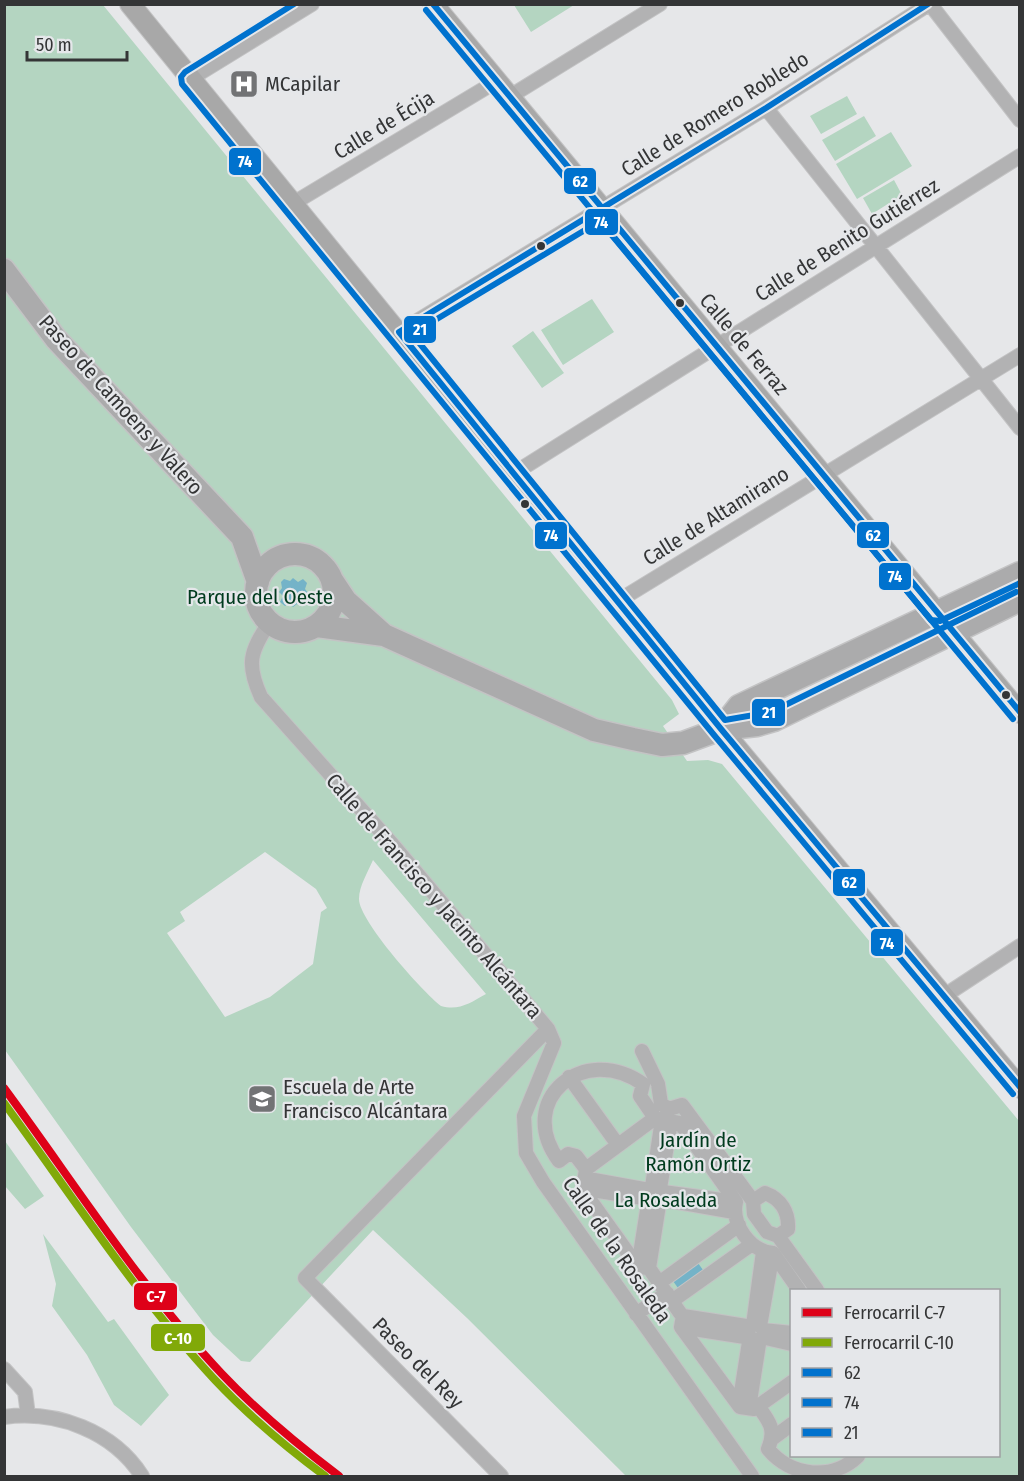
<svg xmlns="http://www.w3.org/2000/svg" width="1024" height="1481" viewBox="0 0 1024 1481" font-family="'Fira Sans Condensed',sans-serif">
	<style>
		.green { fill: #b4d5c1; fill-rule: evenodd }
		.water { fill: #74b3c8 }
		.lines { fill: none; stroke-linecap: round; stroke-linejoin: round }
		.street-casing { stroke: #c3c3c4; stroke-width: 16 }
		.secondary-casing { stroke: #c3c3c4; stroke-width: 22 }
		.primary-casing { stroke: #c3c3c4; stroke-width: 25 }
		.street { stroke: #b2b2b3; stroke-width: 14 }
		.secondary { stroke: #a8a8a8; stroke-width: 20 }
		.primary { stroke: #ababac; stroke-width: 22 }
		.bus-1-casing { stroke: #e5e7ea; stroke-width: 10 }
		.bus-2-casing { stroke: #e5e7ea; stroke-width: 10 }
		.bus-3-casing { stroke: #e5e7ea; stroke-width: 10 }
		.bus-1 { stroke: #0072ce; stroke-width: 6 }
		.bus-2 { stroke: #0072ce; stroke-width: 6 }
		.bus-3 { stroke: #0072ce; stroke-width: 6 }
		.rail-1-casing { stroke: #e5e7ea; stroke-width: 12 }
		.rail-2-casing { stroke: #e5e7ea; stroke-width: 12 }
		.rail-1 { stroke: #de0118; stroke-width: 8 }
		.rail-2 { stroke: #81a908; stroke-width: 8 }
		.bus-dot { fill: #343536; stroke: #e5e7ea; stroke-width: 2 }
		.labels { text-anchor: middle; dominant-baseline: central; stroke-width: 4.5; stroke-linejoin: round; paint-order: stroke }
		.poi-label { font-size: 21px; fill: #343536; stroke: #e5e7ea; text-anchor: start }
		.street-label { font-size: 21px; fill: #343536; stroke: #e5e7ea }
		.park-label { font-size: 21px; fill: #003b1e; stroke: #e5e7ea }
		.line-badge { stroke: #e5e7ea; stroke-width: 2 }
		.badge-label { font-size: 16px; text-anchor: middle; font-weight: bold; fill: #fff }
	</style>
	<rect width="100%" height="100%" fill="#e6e7e9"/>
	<path class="green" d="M 5,5 L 103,5 L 672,700 L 679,714 L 663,726 L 687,761 L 708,760 L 722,764 L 1019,1121 L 1019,1476 L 626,1476 L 467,1318 L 373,1230 L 250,1362 L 241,1361 L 213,1335 L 131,1227 L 5,1050 ZM 265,852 L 316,889 L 327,908 L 321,912 L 313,964 L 270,997 L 225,1017 L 167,933 L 185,921 L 180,912 ZM 373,860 L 486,994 C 470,1003 459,1011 441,1006 C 423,992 359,921 359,899 C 359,886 368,872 373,860 ZM 792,1290 L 998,1290 L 998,1456 L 792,1456 Z
		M 514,5 L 574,5 L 531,32 Z
		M 847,96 L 857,114 L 821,134 L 810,116 Z
		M 864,116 L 876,136 L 835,161 L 822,140 Z
		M 891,132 L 912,166 L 857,199 L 836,164 Z
		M 894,180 L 902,195 L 872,214 L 863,198 Z
		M 592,299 L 614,332 L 563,365 L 541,330 Z
		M 533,331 L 564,373 L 542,388 L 512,346 Z
		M 5,1141 L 44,1196 L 25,1209 L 5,1186 Z
		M 43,1234 L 108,1322 L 114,1319 L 169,1395 L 141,1426 L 114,1405 L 87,1355 L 52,1306 L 56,1284 Z"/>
	<path class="water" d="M 293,578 L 298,582 L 303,579 L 307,583 L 305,589 L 308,593 L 304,606 L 297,604 L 293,607 L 290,603 L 285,606 L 280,602 L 283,596 L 279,592 L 282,588 L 281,582 L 284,579 L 290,581 Z
		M 698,1263 L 703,1270 L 678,1288 L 673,1281 Z"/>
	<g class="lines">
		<g class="street-casing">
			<path id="street" d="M 930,4 L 1020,120
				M 190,79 L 312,4
				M 509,97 L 660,4
				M 766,108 L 1020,428
				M 292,204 L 497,81
				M 399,332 L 766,108 L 929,4
				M 513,474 L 1020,156
				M 618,601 L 1020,355
				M 269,623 C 250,652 246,664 261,697 L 393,845 L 548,1029 L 554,1043 L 524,1116 L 526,1153 L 543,1182 L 752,1476
				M 944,996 L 1020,946
				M 642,1051 L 658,1084 L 661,1104 L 669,1109 L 682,1105 L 753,1201 L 754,1214 L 767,1232 L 778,1236 L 817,1290
				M 569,1077 L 618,1145
				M 586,1169 L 576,1156 L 568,1154 L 559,1161 C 514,1100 584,1042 643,1084 L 640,1096 L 655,1118 L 680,1123 L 736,1202 C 731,1224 750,1251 773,1253
				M 594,1180 L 649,1190
				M 652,1187 L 662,1119
				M 660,1188 L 671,1121
				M 592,1190 L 644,1198 L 648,1196
				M 663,1192 L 736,1202
				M 661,1199 L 734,1212
				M 657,1201 L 659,1205 L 649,1268 L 680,1313 L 683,1316 L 746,1326 L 749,1329
				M 753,1201 L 765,1193 C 781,1199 789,1212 788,1229 L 778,1236
				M 773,1253 L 799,1290
				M 638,1267 L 648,1204 L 651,1200
				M 649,1268 L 638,1267 L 583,1190 L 586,1169 L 655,1118
				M 659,1283 L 739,1225
				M 672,1301 L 752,1244
				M 636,1314 L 667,1293
				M 683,1316 L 681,1327 L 740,1407 L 754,1409 L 792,1382
				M 753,1325 L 763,1252
				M 760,1326 L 773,1253
				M 681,1327 L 745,1337 L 749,1335
				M 763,1330 L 792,1333
				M 762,1337 L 792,1344
				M 4,1369 L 25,1392 L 28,1415
				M 739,1405 L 749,1342 L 752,1338
				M 758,1406 C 770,1422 776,1430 768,1449 C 791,1477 833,1481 858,1456
				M 749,1408 L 759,1344 L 757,1340
				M 4,1417 C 57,1410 113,1431 142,1476
				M 773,1438 L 792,1424
				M 501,1476 L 305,1278 L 548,1029"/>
		</g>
		<g class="secondary-casing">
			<path id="secondary" d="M 130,4 L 721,729 L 1020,1088
				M 433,4 L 1020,713"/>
		</g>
		<g class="primary-casing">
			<path id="primary" d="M 4,270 L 56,339 L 242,537 L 258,582
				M256 593a39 39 0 1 1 78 0a39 39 0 1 1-78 0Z
				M 332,580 L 346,601 L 384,635
				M 317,626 L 384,635 L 594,730 L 633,739 L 662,745 L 683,743 L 721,729 L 757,725 L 774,720 L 1020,600
				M 721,729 L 739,706 L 1020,573"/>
		</g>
		<use href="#street" class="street"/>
		<use href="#secondary" class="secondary"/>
		<use href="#primary" class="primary"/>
		<g class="bus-1-casing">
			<path id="bus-1" d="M 433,4 L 1020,712
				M 928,4 L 766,108 L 399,332 L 721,729 L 1020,1087"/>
		</g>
		<g class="bus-2-casing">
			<path id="bus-2" d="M 294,4 L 185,72 L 181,77 L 182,84 L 714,735 L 1013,1094
				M 426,10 L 1013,719"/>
		</g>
		<g class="bus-3-casing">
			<path id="bus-3" d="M 1016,592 L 771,712 L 725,720 L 412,334 L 600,221 L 931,620 L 940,621 L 1020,583"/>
		</g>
		<use href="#bus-1" class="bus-1"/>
		<use href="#bus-2" class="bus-2"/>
		<use href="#bus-3" class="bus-3"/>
		<g class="rail-1-casing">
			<path id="rail-1" d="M 4,1088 C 75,1184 140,1287 222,1374 C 258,1412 298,1445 339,1476"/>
		</g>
		<g class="rail-2-casing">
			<path id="rail-2" d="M 4,1103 C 73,1197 136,1295 215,1380 C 248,1415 286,1447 325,1476"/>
		</g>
		<use href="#rail-1" class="rail-1"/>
		<use href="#rail-2" class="rail-2"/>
	</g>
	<defs>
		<g id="hospital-square" transform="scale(1.5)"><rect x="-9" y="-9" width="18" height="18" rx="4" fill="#727375" stroke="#e5e7ea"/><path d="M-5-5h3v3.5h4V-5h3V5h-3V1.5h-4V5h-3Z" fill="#fff"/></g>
		<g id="university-square" transform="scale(1.5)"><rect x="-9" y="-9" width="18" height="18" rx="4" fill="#727375" stroke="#e5e7ea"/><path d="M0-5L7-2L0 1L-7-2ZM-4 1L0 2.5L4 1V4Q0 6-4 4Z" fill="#fff"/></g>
	</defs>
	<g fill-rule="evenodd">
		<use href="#hospital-square" x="244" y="84"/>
		<use href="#university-square" x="262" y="1099"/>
	</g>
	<g class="bus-dot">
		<circle cx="541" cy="246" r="5"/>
		<circle cx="680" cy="303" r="5"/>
		<circle cx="525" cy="504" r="5"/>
		<circle cx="1006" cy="695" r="5"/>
	</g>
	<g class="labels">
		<g class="poi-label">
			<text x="265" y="84">MCapilar</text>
			<text x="283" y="1087">Escuela de Arte<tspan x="283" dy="24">Francisco Alcántara</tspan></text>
		</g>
		<g class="street-label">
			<text transform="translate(715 114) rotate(-32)">Calle de Romero Robledo</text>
			<text transform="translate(384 125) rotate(-31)">Calle de Écija</text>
			<text transform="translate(847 240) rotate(-32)">Calle de Benito Gutiérrez</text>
			<text transform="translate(744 344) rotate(50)">Calle de Ferraz</text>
			<text transform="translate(121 405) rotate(48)">Paseo de Camoens y Valero</text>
			<text transform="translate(716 516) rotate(-32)">Calle de Altamirano</text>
			<text transform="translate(434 896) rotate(49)">Calle de Francisco y Jacinto Alcántara</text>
			<text transform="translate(617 1250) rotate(55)">Calle de la Rosaleda</text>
			<text transform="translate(418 1363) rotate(45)">Paseo del Rey</text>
		</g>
		<g class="park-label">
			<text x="260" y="597">Parque del Oeste</text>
			<text x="698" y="1140">Jardín de<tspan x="698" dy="24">Ramón Ortiz</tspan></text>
			<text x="666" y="1200">La Rosaleda</text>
		</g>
	</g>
	<g class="line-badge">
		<rect x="228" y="147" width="34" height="29" rx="6" fill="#0072ce"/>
		<rect x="563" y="167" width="34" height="28" rx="6" fill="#0072ce"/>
		<rect x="584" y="208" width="35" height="28" rx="6" fill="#0072ce"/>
		<rect x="403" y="315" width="34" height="29" rx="6" fill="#0072ce"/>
		<rect x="856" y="521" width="34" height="28" rx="6" fill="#0072ce"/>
		<rect x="534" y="521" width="34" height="29" rx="6" fill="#0072ce"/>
		<rect x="878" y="562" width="34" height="29" rx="6" fill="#0072ce"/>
		<rect x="751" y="698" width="35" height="29" rx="6" fill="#0072ce"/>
		<rect x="832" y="868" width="34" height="29" rx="6" fill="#0072ce"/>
		<rect x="870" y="928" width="34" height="29" rx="6" fill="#0072ce"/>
		<rect x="133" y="1282" width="45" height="29" rx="6" fill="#de0118"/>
		<rect x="150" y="1323" width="56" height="29" rx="6" fill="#81a908"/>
	</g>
	<g class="badge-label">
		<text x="245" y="167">74</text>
		<text x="580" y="187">62</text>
		<text x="601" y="228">74</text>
		<text x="420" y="335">21</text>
		<text x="873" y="541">62</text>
		<text x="551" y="541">74</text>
		<text x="895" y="582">74</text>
		<text x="769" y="718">21</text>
		<text x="849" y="888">62</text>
		<text x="887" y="949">74</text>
		<text x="156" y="1302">C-7</text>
		<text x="178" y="1344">C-10</text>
	</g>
	<rect width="1024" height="1481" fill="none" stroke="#343536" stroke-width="12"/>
	<rect x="790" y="1289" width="210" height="168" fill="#e5e7ea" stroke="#9ea0a2" stroke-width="1.5"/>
	<rect x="802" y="1308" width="30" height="9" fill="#de0118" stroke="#9ea0a2" stroke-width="1.5"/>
	<text x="844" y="1319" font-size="18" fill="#343536">Ferrocarril C-7</text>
	<rect x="802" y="1338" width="30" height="9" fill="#81a908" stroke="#9ea0a2" stroke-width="1.5"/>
	<text x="844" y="1349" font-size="18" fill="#343536">Ferrocarril C-10</text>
	<rect x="802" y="1368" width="30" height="9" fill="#0072ce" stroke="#9ea0a2" stroke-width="1.5"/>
	<text x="844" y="1379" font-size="18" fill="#343536">62</text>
	<rect x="802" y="1398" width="30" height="9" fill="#0072ce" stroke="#9ea0a2" stroke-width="1.5"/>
	<text x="844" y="1409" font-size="18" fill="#343536">74</text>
	<rect x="802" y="1428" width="30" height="9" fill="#0072ce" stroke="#9ea0a2" stroke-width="1.5"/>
	<text x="844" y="1439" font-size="18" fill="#343536">21</text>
	<path d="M27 51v9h100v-9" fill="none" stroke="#343536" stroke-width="3"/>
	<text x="36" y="51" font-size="18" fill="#343536" stroke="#e5e7ea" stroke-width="4.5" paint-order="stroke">50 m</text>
</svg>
